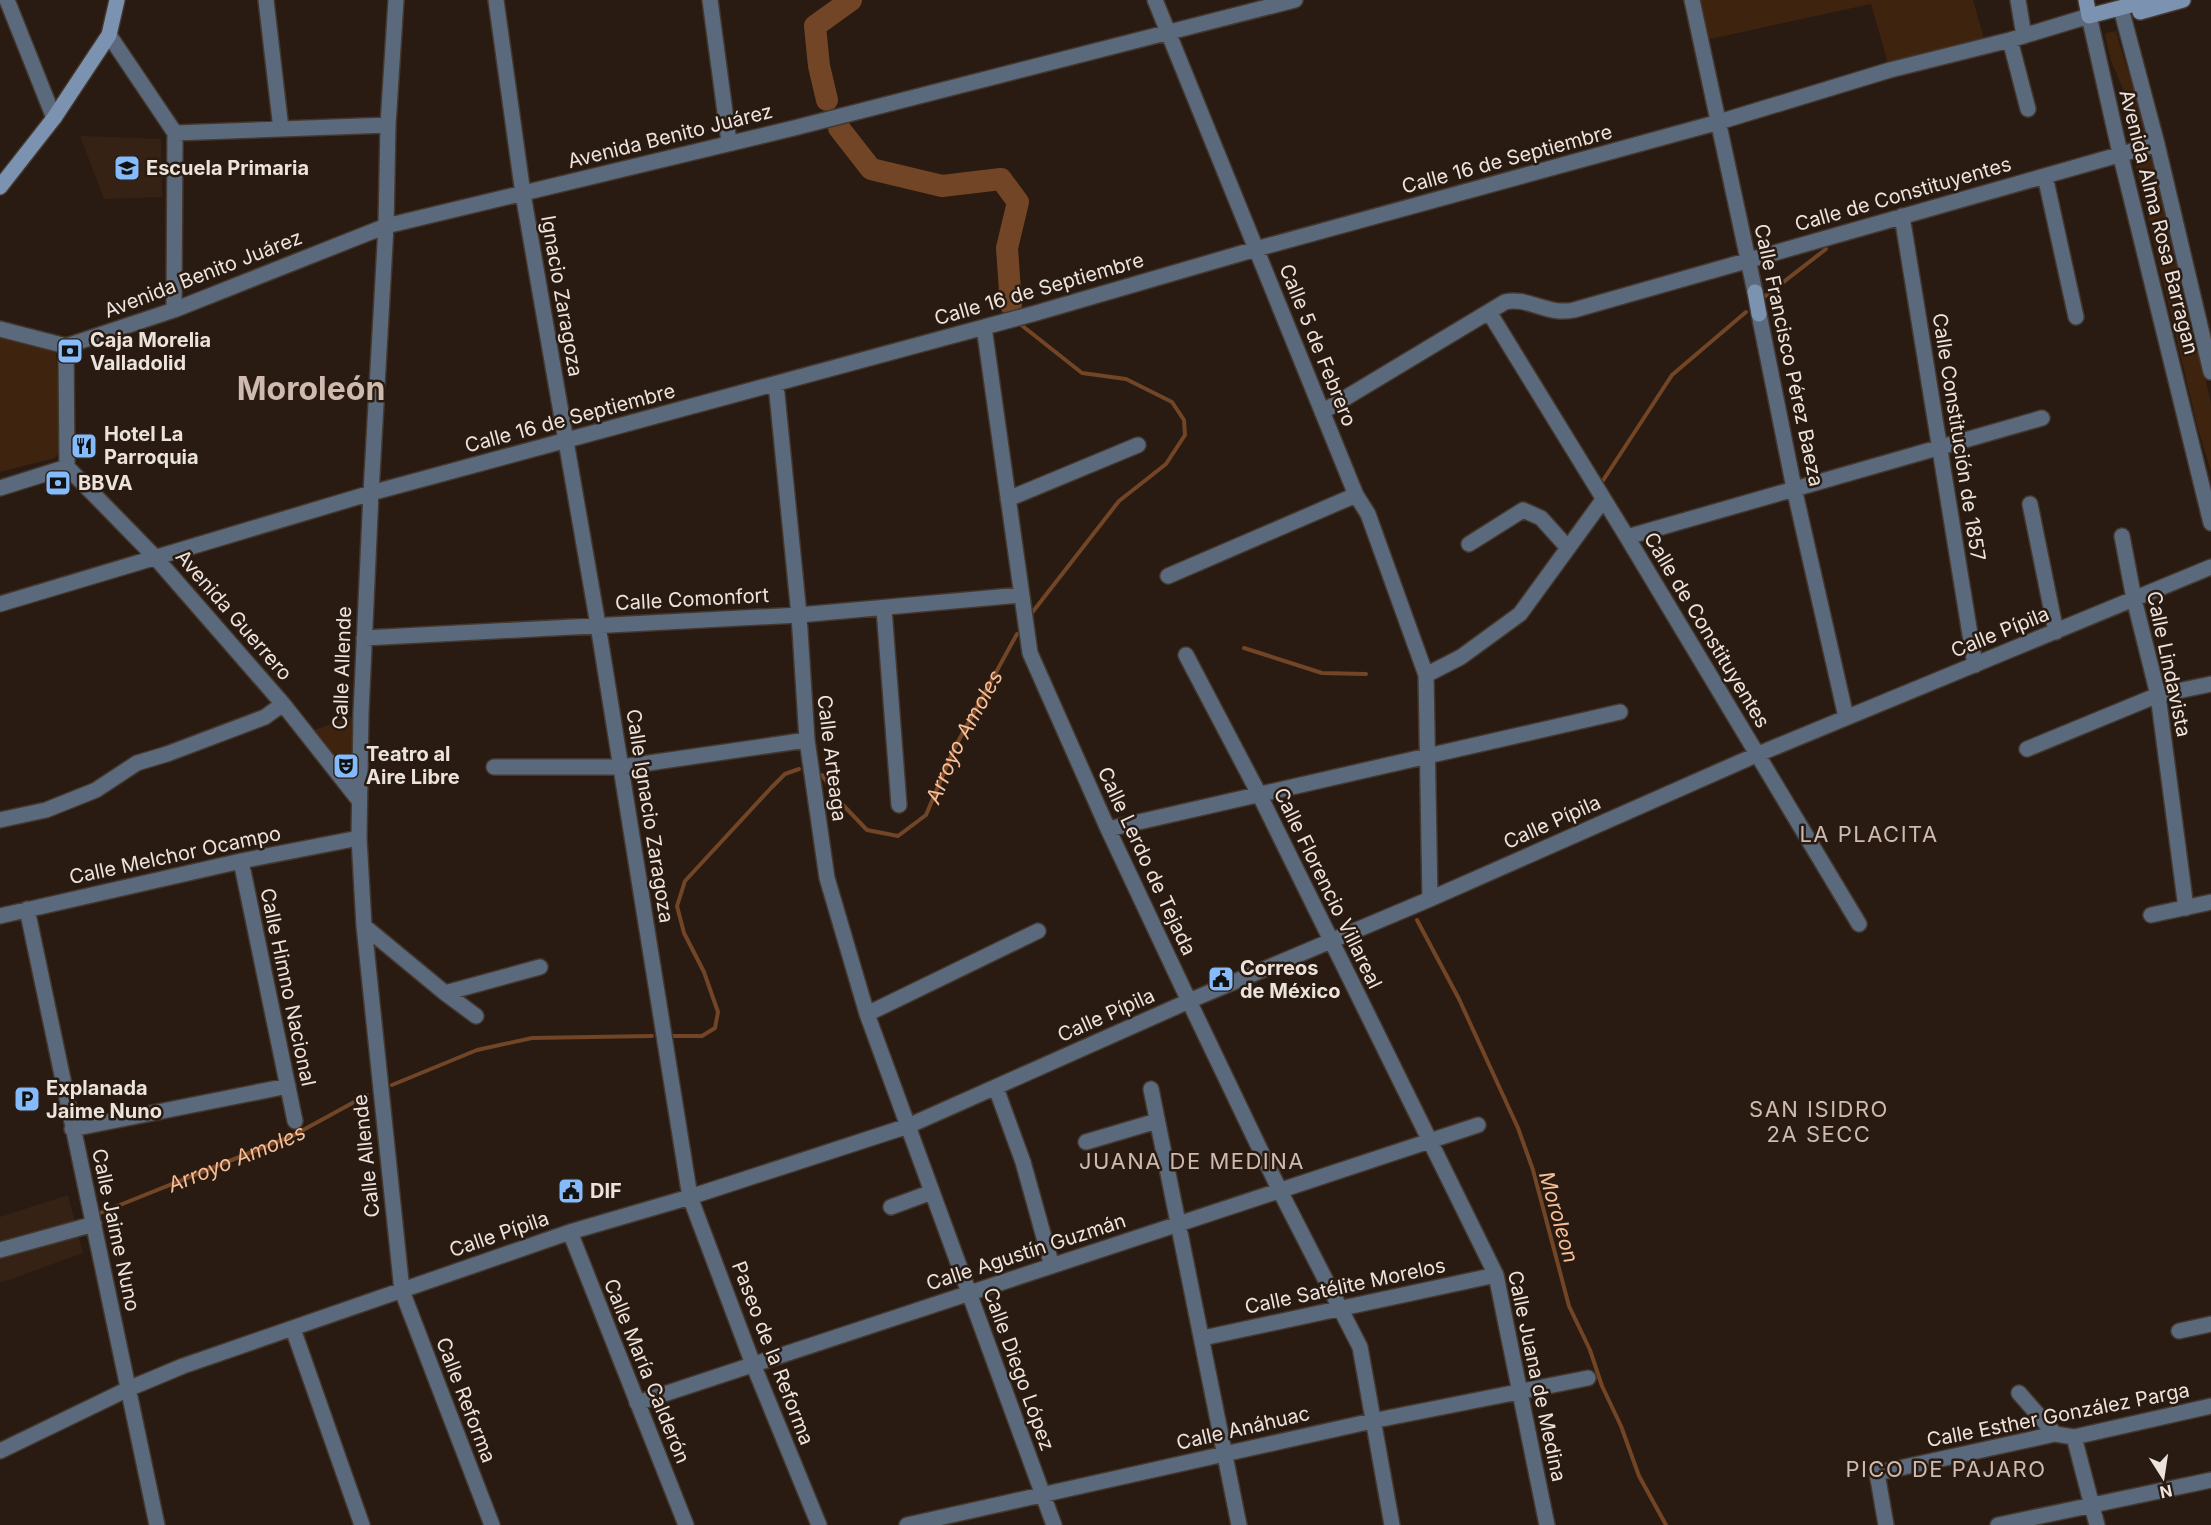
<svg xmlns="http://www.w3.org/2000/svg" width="2211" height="1525" viewBox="0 0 2211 1525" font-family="Inter,sans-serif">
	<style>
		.built { fill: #362214 }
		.green { fill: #3e230f }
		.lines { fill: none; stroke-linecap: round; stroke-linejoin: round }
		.stream { stroke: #714525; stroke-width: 4 }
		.river { stroke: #714525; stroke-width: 22 }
		.street-casing { stroke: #44372e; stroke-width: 18 }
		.secondary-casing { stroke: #44372e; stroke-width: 18 }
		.street { stroke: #5a697b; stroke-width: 15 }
		.secondary { stroke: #7b93b0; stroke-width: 15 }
		.labels { text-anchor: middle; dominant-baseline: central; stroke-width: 5; stroke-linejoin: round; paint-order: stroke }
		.street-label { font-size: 20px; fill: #ede3dd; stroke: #291b11 }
		.poi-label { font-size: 20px; font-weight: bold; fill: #ede3dd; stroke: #291b11; text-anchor: start }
		.water-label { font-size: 21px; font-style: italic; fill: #f8be97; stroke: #291b11 }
		.quarter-label { font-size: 22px; letter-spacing: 1.5px; fill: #cebaae; stroke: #291b11 }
		.town-label { font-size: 32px; font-weight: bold; fill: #cebaae; stroke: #291b11 }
	</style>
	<rect width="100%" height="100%" fill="#291b11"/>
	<path class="built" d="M 80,136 L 161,139 L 162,197 L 104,199 Z
		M 68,1195 L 83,1253 L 0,1283 L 0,1217 Z"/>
	<path class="green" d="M 1692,0 L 1973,0 L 1986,46 L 1890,70 L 1871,4 L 1701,41 Z
		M 2116,31 C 2125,67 2140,101 2150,137 L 2147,141 L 2136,142 L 2123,89 L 2111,61 L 2105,35 L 2106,33 Z
		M 2153,158 L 2175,245 L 2211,403 L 2211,471 L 2198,429 L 2135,163 Z
		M 0,333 L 54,349 L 56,355 L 61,450 L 55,458 L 0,472 Z
		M 361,713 L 358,799 L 306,733 Z"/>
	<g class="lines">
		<g class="stream">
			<path d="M 1764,297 L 1826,249"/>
			<path d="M 1020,324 L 1082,373 L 1126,379 L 1172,402 L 1184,420 L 1185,435 L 1166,464 L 1119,501 L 1031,614"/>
			<path d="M 1602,482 L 1672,375 L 1746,312"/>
			<path d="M 1244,648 L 1322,673 L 1366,674"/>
			<path id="s1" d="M 822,775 L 843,805 L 867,830 L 898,836 L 926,815 L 954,749 L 1017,634"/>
			<path d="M 1417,920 L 1459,999 L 1518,1128 L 1533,1170 L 1569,1306 L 1590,1350 L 1602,1386 L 1621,1426 L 1639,1476 L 1666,1525"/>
			<path d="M 669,1036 L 702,1036 L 715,1028 L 718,1012 L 704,972 L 684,933 L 677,906 L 685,881 L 771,788 L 785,774 L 799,769"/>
			<path d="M 392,1085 L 477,1050 L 532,1038 L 652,1036"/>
			<path id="s2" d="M 100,1213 L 294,1135 L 367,1095"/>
		</g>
		<path class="river" d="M 827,100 L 819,66 L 815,26 L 851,0
			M 839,128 L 871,169 L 942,186 L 1001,179 L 1018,202 L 1007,248 L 1011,305"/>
		<g class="street-casing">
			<path id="street" d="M 7,0 L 54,118
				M 266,0 L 281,129
				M 396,0 L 388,125 L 386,226 L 371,493 L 361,713 L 359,838 L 364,926 L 402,1291 L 492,1525
				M 496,0 L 523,194 L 598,625 L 690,1197 L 753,1364 L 819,1525
				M 710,0 L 729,142
				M 1155,0 L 1356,495 L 1368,514 L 1426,675 L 1430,899
				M 1692,0 L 1755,292
				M 2018,0 L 2024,36
				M 2123,16 L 2157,144 L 2211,372
				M 109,35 L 175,133 L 174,310
				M 2010,40 L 2028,109
				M 175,133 L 388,125
				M 2045,176 L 2076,317
				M 1902,216 L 1975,665
				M 1489,312 L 1627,537 L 1859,924
				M 1759,314 L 1794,488 L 1846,717
				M 984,327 L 1030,653 L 1108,829 L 1189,1001 L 1280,1191 L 1360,1347 L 1392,1525
				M 0,329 L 66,346
				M 66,346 L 174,310 L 386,226 L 794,128 L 1295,0
				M 66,346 L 67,467
				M 776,384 L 799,615 L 807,740 L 827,878 L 867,1014 L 1054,1525
				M 1322,412 L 1505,302 C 1527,296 1547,316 1574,310 L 2157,144
				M 67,467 L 155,557 L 283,704 L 358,799
				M 0,488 L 67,467
				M 1008,499 L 1138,445
				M 2030,504 L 2056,632
				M 2122,536 L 2134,599 L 2158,695 L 2186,908
				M 1627,537 L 2042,418
				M 1469,544 L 1523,510 L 1541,518 L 1568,548
				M 1168,576 L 1356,495
				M 0,604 L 371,493 L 1036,313 L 1256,249 L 1719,122 L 1890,70 L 2010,40 L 2089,16 L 2120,153 L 2211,523
				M 884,609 L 899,805
				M 364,638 L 799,615 L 1021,595
				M 1186,655 L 1259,794 L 1496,1275 L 1547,1525
				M 1426,675 L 1461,657 L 1520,614 L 1603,500
				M 2027,749 L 2158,695 L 2211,684
				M 494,767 L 621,767 L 807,740
				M 0,820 L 46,810 L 96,790 L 137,763 L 167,754 L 265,717 L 283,704
				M 1108,829 L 1620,712
				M 241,861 L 295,1121
				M 27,909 L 157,1525
				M 2151,915 L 2211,902
				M 0,916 L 241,861 L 359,838
				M 364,926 L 445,993 L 476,1016
				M 445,993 L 540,967
				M 867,1014 L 1038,931
				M 996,1088 L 1023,1162 L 1052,1266
				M 1151,1089 L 1239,1525
				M 72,1129 L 288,1086
				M 1086,1142 L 1157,1121
				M 891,1207 L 932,1192
				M 570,1232 L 686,1525
				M 0,1250 L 94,1224
				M 293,1329 L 362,1525
				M 2179,1331 L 2211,1324
				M 1203,1338 L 1496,1275
				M 2019,1393 L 2055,1434
				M 637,1403 L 1478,1125
				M 2074,1437 L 2097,1525
				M 0,1451 L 128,1389 L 183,1366 L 570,1232 L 690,1197 L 908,1126 L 1189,1001 L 1430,899 L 1756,755 L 2211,567
				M 907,1525 L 1372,1421 L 1588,1378
				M 1886,1525 L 1877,1473 L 2055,1434 L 2074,1437 L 2211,1406
				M 1998,1525 L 2211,1480"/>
		</g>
		<g class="secondary-casing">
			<path id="secondary" d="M 2086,0 L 2089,16 L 2150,0
				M 2140,12 L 2183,0
				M 0,187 L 54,118 L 109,35 L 117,0
				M 1755,292 L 1759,314"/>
		</g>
		<use href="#street" class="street"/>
		<use href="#secondary" class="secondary"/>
	</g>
	<defs>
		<g id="school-square" transform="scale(1.35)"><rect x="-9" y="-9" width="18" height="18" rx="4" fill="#86bbfb" stroke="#291b11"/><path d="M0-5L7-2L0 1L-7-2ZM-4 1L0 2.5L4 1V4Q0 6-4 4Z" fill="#111"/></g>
		<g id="bank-square" transform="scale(1.35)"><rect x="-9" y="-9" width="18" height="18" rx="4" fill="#86bbfb" stroke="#291b11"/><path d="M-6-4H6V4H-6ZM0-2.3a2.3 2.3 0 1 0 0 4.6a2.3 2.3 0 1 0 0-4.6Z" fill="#111"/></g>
		<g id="restaurant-square" transform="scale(1.35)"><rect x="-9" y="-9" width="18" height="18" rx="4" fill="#86bbfb" stroke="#291b11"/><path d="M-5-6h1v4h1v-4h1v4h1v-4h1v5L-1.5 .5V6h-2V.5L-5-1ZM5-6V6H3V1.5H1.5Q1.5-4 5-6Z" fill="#111"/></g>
		<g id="theatre-square" transform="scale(1.35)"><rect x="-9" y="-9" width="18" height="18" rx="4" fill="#86bbfb" stroke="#291b11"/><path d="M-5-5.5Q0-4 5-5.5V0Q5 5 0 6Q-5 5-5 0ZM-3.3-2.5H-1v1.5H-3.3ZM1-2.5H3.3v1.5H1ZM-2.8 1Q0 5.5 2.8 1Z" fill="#111"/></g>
		<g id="civic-square" transform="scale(1.35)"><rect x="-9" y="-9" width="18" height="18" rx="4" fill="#86bbfb" stroke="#291b11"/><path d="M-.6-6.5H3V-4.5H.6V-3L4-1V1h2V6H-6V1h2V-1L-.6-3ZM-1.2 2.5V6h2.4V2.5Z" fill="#111"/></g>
		<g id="parking-square" transform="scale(1.35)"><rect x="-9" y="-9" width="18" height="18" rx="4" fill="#86bbfb" stroke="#291b11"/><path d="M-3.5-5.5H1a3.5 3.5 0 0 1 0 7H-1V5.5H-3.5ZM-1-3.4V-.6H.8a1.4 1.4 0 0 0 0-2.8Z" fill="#111"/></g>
	</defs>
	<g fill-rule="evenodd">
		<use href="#school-square" x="127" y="168"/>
		<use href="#bank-square" x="70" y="351"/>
		<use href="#restaurant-square" x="84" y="446"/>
		<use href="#bank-square" x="58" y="483"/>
		<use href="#theatre-square" x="346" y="766"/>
		<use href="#civic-square" x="1221" y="979"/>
		<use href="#parking-square" x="27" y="1099"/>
		<use href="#civic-square" x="571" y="1191"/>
	</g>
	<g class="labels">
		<g class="street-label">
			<text transform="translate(670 136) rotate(-14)">Avenida Benito Juárez</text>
			<text transform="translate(1507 159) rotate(-15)">Calle 16 de Septiembre</text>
			<text transform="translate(1903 194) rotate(-16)">Calle de Constituyentes</text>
			<text transform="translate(2159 222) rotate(76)">Avenida Alma Rosa Barragan</text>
			<text transform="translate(203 274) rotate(-21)">Avenida Benito Juárez</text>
			<text transform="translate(1039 289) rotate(-16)">Calle 16 de Septiembre</text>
			<text transform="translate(562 296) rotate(80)">Ignacio Zaragoza</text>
			<text transform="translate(1318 345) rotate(68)">Calle 5 de Febrero</text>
			<text transform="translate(1789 355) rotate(78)">Calle Francisco Pérez Baeza</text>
			<text transform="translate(570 418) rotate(-15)">Calle 16 de Septiembre</text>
			<text transform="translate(1959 437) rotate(81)">Calle Constitución de 1857</text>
			<text transform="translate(692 599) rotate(-3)">Calle Comonfort</text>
			<text transform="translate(234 615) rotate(49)">Avenida Guerrero</text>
			<text transform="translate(1707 630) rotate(59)">Calle de Constituyentes</text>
			<text transform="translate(2000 632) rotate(-22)">Calle Pípila</text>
			<text transform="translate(2169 664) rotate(78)">Calle Lindavista</text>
			<text transform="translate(342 668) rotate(-88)">Calle Allende</text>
			<text transform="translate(832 758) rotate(83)">Calle Arteaga</text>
			<text transform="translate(650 816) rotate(81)">Calle Ignacio Zaragoza</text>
			<text transform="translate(1552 822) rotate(-24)">Calle Pípila</text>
			<text transform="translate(175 855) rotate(-12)">Calle Melchor Ocampo</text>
			<text transform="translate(1147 861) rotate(65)">Calle Lerdo de Tejada</text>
			<text transform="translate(1328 888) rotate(64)">Calle Florencio Villareal</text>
			<text transform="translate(288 987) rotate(78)">Calle Himno Nacional</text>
			<text transform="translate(1106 1015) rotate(-24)">Calle Pípila</text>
			<text transform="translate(366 1156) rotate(-96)">Calle Allende</text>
			<text transform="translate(116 1230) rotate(78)">Calle Jaime Nuno</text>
			<text transform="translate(499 1234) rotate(-19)">Calle Pípila</text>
			<text transform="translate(1026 1252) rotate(-18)">Calle Agustín Guzmán</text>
			<text transform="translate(1345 1286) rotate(-12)">Calle Satélite Morelos</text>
			<text transform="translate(773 1353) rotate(69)">Paseo de la Reforma</text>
			<text transform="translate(1019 1369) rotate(70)">Calle Diego López</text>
			<text transform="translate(647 1371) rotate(68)">Calle María Calderón</text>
			<text transform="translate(1537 1376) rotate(78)">Calle Juana de Medina</text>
			<text transform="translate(466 1400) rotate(69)">Calle Reforma</text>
			<text transform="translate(2058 1415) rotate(-11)">Calle Esther González Parga</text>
			<text transform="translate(1243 1428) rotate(-13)">Calle Anáhuac</text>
		</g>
		<g class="poi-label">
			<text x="146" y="168">Escuela Primaria</text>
			<text x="90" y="340">Caja Morelia<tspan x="90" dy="23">Valladolid</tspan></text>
			<text x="104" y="434">Hotel La<tspan x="104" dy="23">Parroquia</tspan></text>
			<text x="78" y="483">BBVA</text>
			<text x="366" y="754">Teatro al<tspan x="366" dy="23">Aire Libre</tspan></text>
			<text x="1240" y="968">Correos<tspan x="1240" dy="23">de México</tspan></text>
			<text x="46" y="1088">Explanada<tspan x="46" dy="23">Jaime Nuno</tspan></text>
			<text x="590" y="1191">DIF</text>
		</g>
		<g class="water-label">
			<text stroke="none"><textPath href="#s1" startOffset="225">Arroyo Amoles</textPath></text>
			<text stroke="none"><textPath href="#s2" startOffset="147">Arroyo Amoles</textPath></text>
			<text transform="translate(1559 1217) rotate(74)">Moroleon</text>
		</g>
		<g class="quarter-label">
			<text x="1869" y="834">LA PLACITA</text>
			<text x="1819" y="1109">SAN ISIDRO<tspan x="1819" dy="25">2A SECC</tspan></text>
			<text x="1192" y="1161">JUANA DE MEDINA</text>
			<text x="1946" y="1469">PICO DE PAJARO</text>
		</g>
		<g class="town-label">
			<text x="311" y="388">Moroleón</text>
		</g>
	</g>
	<g transform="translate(2163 1477) rotate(168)" stroke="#291b11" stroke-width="4.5" paint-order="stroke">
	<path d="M0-4.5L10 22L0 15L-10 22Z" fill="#ede3dd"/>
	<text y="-9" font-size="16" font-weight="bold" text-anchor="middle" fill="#ede3dd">N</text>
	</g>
</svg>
